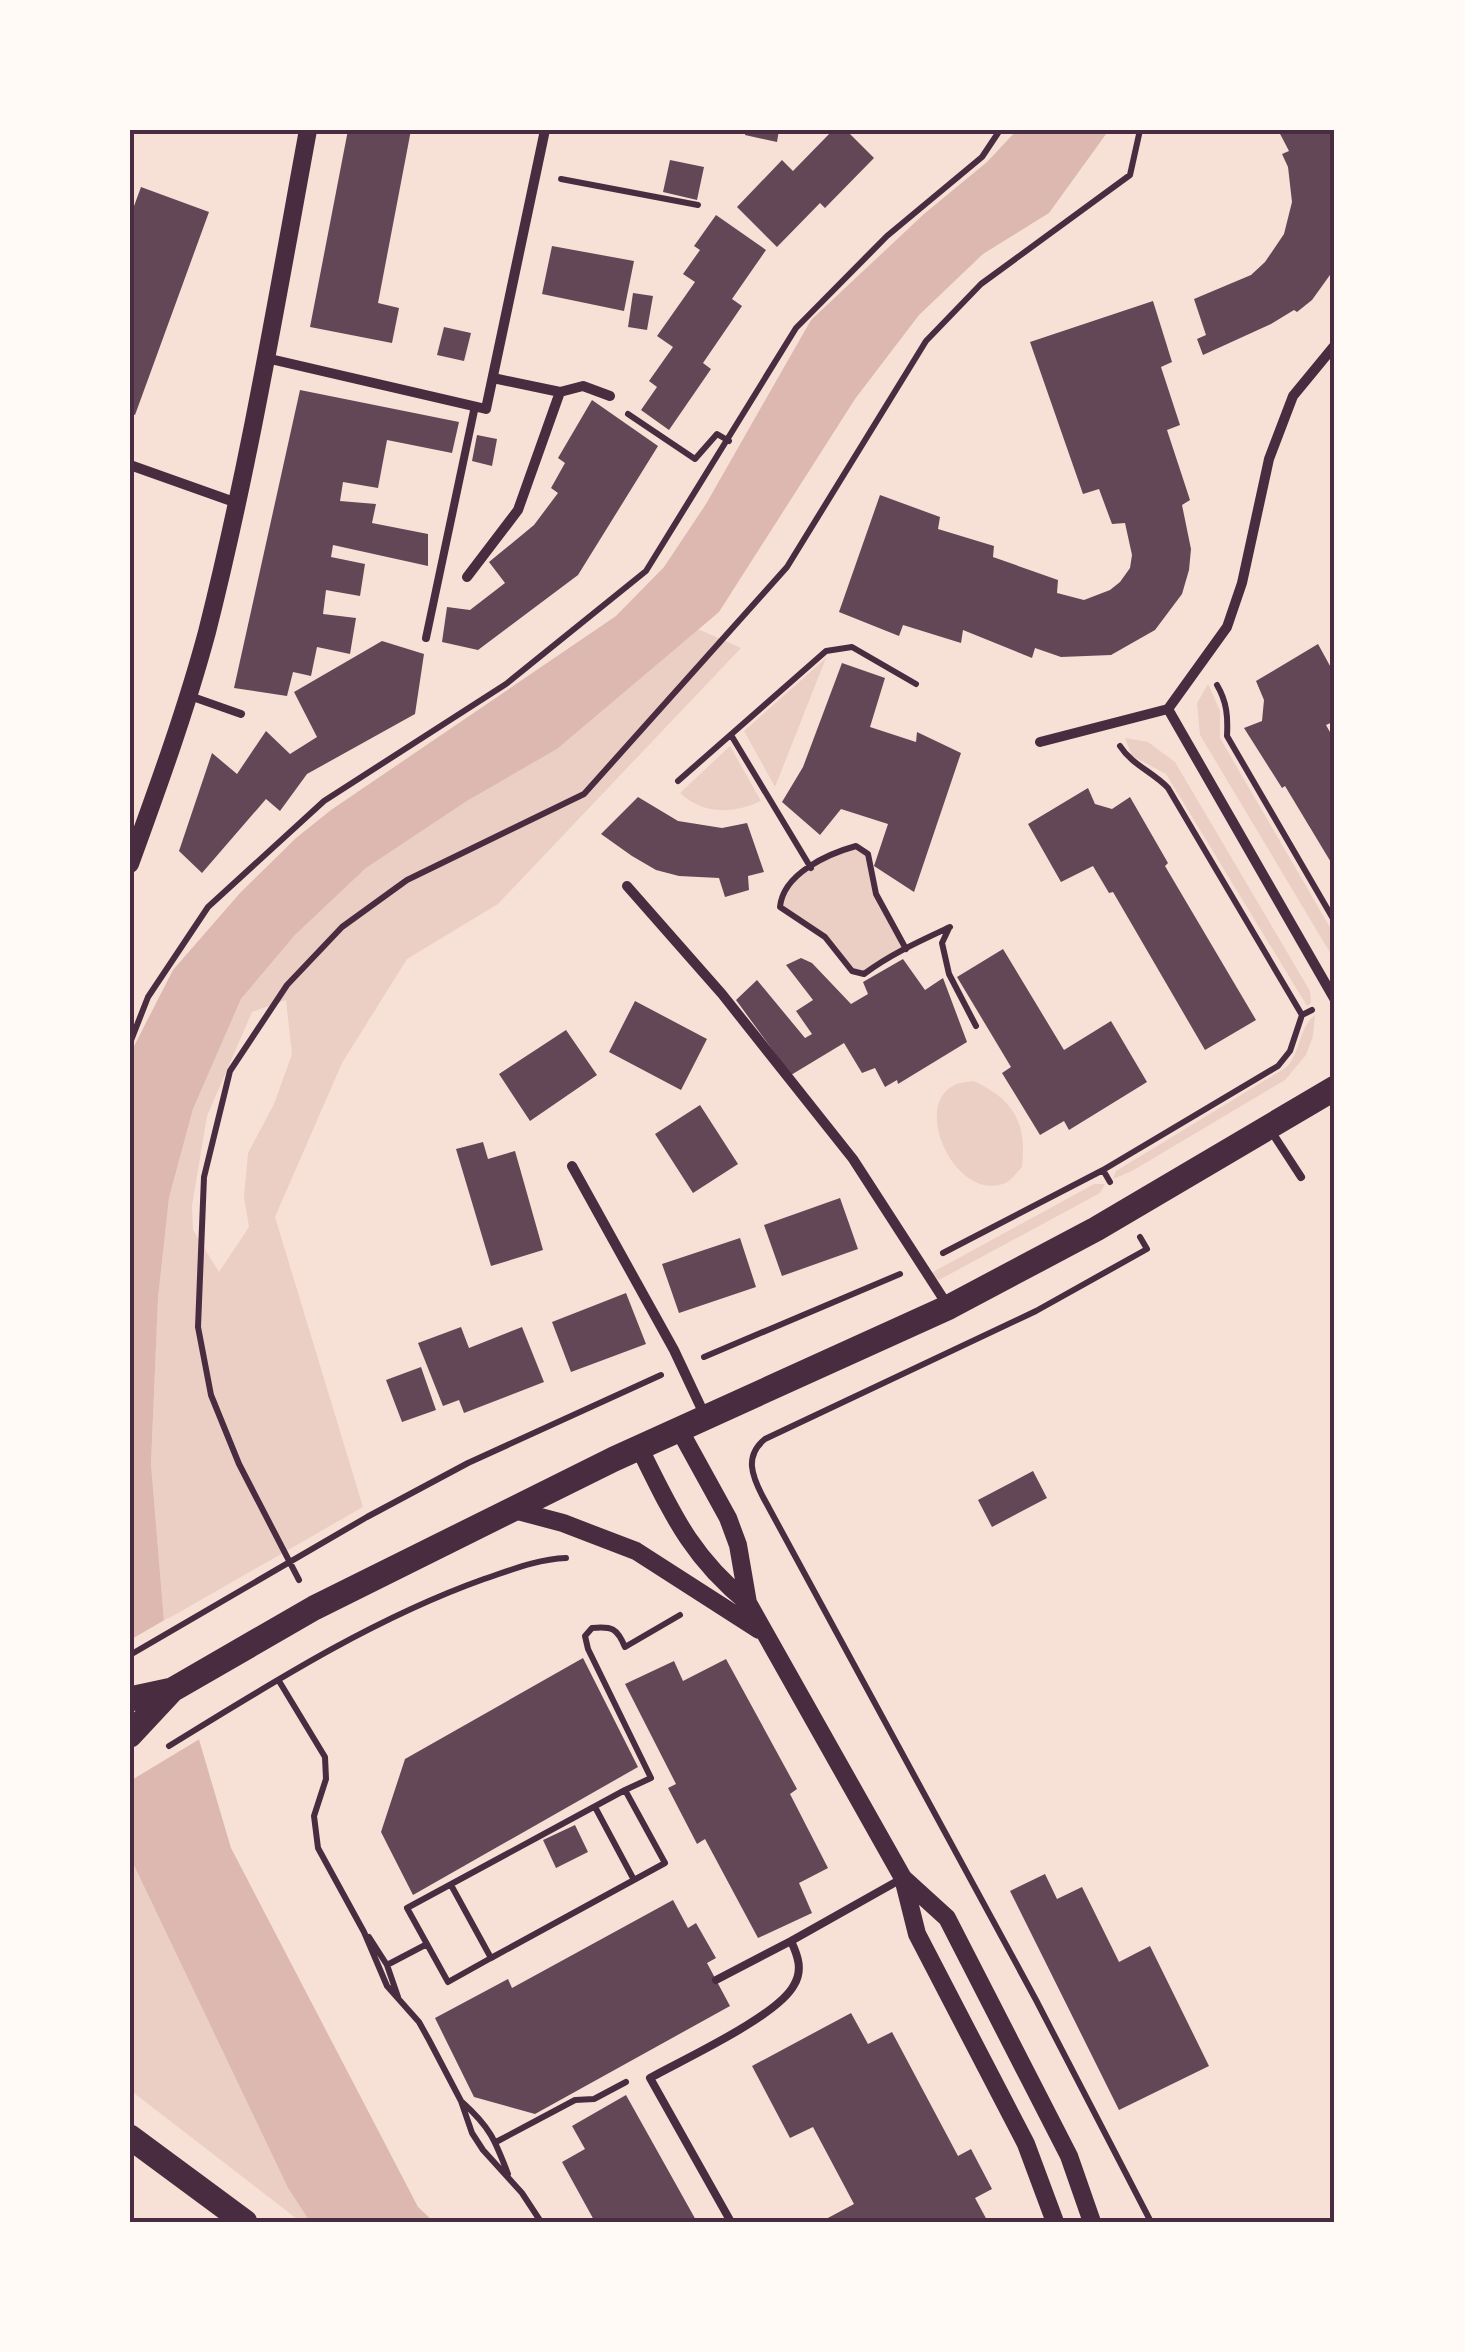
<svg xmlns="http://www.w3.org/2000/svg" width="1465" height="2352" viewBox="0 0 1465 2352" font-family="'Playfair Display',serif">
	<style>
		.green { fill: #ebcfc5; fill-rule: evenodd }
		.water { fill: #dcb8b0 }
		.pier { fill: #f7e1d7 }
		.building { fill: #644757 }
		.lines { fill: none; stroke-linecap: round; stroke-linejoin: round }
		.path { stroke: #4a2c40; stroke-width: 6 }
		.service { stroke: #4a2c40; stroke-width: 8 }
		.minor { stroke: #4a2c40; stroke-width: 10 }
		.tertiary { stroke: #4a2c40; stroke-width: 18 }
		.primary { stroke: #4a2c40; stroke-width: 25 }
		.neatline { fill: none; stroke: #4a2c40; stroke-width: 4 }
	</style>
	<rect width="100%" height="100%" fill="#f7e1d7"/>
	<path class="green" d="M 698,629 L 741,648 L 498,904 L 407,959 L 342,1063 L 275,1217 L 363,1507 L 164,1621 L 151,1464 L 158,1298 L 169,1198 L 193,1109 L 241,999 L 295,935 L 366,868 L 467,801 L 557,749 ZM 286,1000 L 292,1054 L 274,1104 L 248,1153 L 244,1197 L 249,1227 L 219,1272 L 193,1230 L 192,1206 L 207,1116 L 252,1012 Z
		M 826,658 L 775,787 L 744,731 Z
		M 1208,684 L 1220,711 L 1220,738 L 1335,936 L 1335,961 L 1200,735 L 1197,703 Z
		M 1125,738 L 1148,742 L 1175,762 L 1310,991 L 1311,1003 L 1307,1006 L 1166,774 L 1132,756 Z
		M 730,746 L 761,801 C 733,814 704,815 680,793 Z
		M 856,846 L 868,854 L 876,894 L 906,949 L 864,974 L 852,971 L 825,937 L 780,907 L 789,882 L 837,851 Z
		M 1315,1015 L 1313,1036 L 1306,1055 L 1285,1080 L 1132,1171 L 1113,1179 L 1116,1171 L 1287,1067 C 1301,1051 1299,1027 1315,1015 Z
		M 974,1081 C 1014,1100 1027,1123 1022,1167 C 1017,1172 1011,1181 1005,1183 C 958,1203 913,1111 951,1087 C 956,1083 967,1082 974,1081 Z
		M 1094,1184 L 1105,1184 L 1100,1193 L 939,1280 L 932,1277 L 933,1272 Z
		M 130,1857 L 288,2188 L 310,2222 L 301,2222 L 130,2090 Z"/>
	<path class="water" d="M 1017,130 L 1109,130 L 1049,213 L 983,254 L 919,315 L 855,399 L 719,612 L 557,749 L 467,801 L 366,868 L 295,935 L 241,999 L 193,1109 L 169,1198 L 158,1298 L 151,1464 L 164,1621 L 231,1848 L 418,2207 L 434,2222 L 310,2222 L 288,2188 L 130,1857 L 130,1054 L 173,970 L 240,893 L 296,838 L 331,810 L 616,616 L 664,567 L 706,504 L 811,320 L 924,214 L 987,162 Z"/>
	<path class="pier" d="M 168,1618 L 203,1737 L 130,1781 L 130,1640 Z"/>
	<path class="building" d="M 348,130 L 411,130 L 378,303 L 399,308 L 392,343 L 310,327 Z
		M 746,130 L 779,130 L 777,142 L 745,135 Z
		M 833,130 L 846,130 L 874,158 L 825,208 L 820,203 L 777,247 L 737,207 L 782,160 L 793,171 Z
		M 1278,130 L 1333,130 L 1335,268 L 1312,300 L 1297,312 L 1294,310 L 1271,324 L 1203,355 L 1197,339 L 1206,335 L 1194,299 L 1251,275 L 1265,262 L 1284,234 L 1292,202 L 1288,167 L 1282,154 L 1289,151 Z
		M 670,160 L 704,167 L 697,200 L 663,192 Z
		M 141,187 L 209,212 L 135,415 L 130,413 L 130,217 Z
		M 716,215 L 766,250 L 732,299 L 742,306 L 703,363 L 711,369 L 669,430 L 641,410 L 657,387 L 649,381 L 673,347 L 657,336 L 695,282 L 683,274 L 700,250 L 694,246 Z
		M 552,246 L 634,261 L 624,311 L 542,294 Z
		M 633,293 L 653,296 L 647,330 L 628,327 Z
		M 1153,301 L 1172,362 L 1161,367 L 1180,425 L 1167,430 L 1190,500 L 1182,505 L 1191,549 L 1189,570 L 1182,594 L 1155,630 L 1111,655 L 1061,657 L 1035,648 L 1032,658 L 963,630 L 961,643 L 903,625 L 899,636 L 839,612 L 880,495 L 940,517 L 938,529 L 994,546 L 993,557 L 1058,580 L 1057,593 L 1084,600 L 1110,590 L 1120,582 L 1130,568 L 1132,555 L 1125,523 L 1112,524 L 1099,489 L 1083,494 L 1030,342 Z
		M 444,327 L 471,333 L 464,361 L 437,355 Z
		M 300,390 L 459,422 L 452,453 L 387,440 L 378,488 L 343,482 L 340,501 L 376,504 L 372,523 L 428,534 L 428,566 L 333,545 L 331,557 L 365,564 L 360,596 L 326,590 L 323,614 L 356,618 L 350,654 L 317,647 L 311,676 L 293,672 L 287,696 L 234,688 Z
		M 592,400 L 658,446 L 578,575 L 478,650 L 442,642 L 447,607 L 470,610 L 505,583 L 489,562 L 534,525 L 558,493 L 551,488 L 565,463 L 558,458 Z
		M 477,435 L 497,439 L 492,466 L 472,461 Z
		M 382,641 L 424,654 L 415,714 L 307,774 L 280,811 L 266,799 L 202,873 L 179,851 L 212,753 L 237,774 L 266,731 L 290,754 L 317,737 L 294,692 Z
		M 1318,644 L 1335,675 L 1335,721 L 1326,725 L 1335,741 L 1335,869 L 1285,786 L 1282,788 L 1244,728 L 1262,721 L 1264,700 L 1256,681 Z
		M 842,663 L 885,678 L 870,727 L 916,742 L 917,732 L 961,753 L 914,892 L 874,866 L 888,824 L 841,809 L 820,835 L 782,802 L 803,767 Z
		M 1088,788 L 1095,804 L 1112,809 L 1130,797 L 1168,863 L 1165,866 L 1256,1020 L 1205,1050 L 1113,892 L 1109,893 L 1093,866 L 1061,882 L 1028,824 Z
		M 638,797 L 678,821 L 722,828 L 747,823 L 764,872 L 748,876 L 749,890 L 725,897 L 719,878 L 679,876 L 656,870 L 632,856 L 601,834 Z
		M 1003,949 L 1064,1050 L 1111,1021 L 1147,1082 L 1069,1130 L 1064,1121 L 1040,1135 L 1002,1073 L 1011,1067 L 957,977 Z
		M 801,958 L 812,963 L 851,1004 L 868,994 L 863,982 L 903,959 L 925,990 L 943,978 L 967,1042 L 898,1084 L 897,1080 L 885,1087 L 875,1068 L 862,1073 L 844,1043 L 791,1075 L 736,1000 L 757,980 L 805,1038 L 812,1034 L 796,1011 L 813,1000 L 786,965 Z
		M 635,1001 L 707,1039 L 681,1090 L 609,1052 Z
		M 566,1030 L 597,1075 L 530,1121 L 499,1074 Z
		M 700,1105 L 738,1164 L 693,1193 L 655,1134 Z
		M 483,1142 L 488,1159 L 515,1151 L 543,1250 L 491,1266 L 456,1149 Z
		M 840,1198 L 858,1249 L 782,1276 L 764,1225 Z
		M 740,1238 L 756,1287 L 679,1313 L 662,1264 Z
		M 626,1293 L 646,1344 L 571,1372 L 552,1322 Z
		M 461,1327 L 469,1348 L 522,1327 L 544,1382 L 464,1413 L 459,1400 L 443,1406 L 418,1343 Z
		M 421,1367 L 436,1410 L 402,1422 L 386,1380 Z
		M 1033,1471 L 1047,1498 L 992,1527 L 978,1500 Z
		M 583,1658 L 638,1767 L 413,1895 L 381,1832 L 405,1759 Z
		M 726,1659 L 797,1789 L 790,1794 L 828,1868 L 799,1883 L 812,1913 L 758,1938 L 705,1839 L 697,1844 L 668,1788 L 676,1784 L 625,1684 L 674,1661 L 683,1681 Z
		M 575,1825 L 588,1852 L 556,1868 L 543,1840 Z
		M 1045,1874 L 1057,1899 L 1082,1887 L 1119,1962 L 1150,1946 L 1209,2066 L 1119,2110 L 1010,1891 Z
		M 673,1900 L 688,1928 L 696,1923 L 716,1958 L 707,1963 L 730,2006 L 535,2114 L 474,2097 L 435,2018 L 508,1979 L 512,1988 Z
		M 851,2013 L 868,2044 L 892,2032 L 958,2156 L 971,2149 L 992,2189 L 975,2198 L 988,2222 L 827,2222 L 826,2219 L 854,2204 L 813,2127 L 790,2138 L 752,2066 Z
		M 626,2095 L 697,2222 L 595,2222 L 562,2162 L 585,2149 L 572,2126 Z"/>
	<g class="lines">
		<path class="path" d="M 561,179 L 698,205
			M 628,414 L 695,459 L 717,434 L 729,441
			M 1217,685 C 1227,702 1228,717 1227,736 L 1335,922
			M 731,735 L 811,868
			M 1120,746 C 1132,765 1153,772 1168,788 L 1302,1015
			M 678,781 L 826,651 L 852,647 L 916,684
			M 949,928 L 942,943 L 949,974 L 976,1026
			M 906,949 L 876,894 L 868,854 L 856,846 C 827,854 783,874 780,907 L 825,937 L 852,971 L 864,974 C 891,954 920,941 950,927
			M 130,1043 L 148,997 L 208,907 L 324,801 L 506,684 L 646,571 L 796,328 L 887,236 L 982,157 L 1000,130
			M 1103,1170 L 1110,1182
			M 1140,1237 L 1147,1249 L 1036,1311 L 765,1439 C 744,1456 752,1476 763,1497 L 1036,2000 L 1151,2222
			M 943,1253 L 1103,1170 L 1278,1066 L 1290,1051 L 1302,1015 L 1312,1010
			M 704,1357 L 900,1274
			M 299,1580 L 239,1464 L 211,1395 L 198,1327 L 204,1177 L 230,1071 L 287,985 L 342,927 L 407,880 L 584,794 L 787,567 L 926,341 L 981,284 L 1130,175 L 1140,130
			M 130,1655 L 367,1517 L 468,1463 L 661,1375
			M 279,1681 L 325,1757 L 326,1779 L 314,1816 L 318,1848 L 364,1932 L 387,1986 L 419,2022 L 429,2040 L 461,2101 L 472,2133 L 483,2150 L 522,2193 L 541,2222
			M 169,1746 C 270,1684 372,1619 484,1579 C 511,1570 538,1559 566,1558
			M 625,1790 L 651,1778 L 588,1649 L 585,1636 L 592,1628 C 612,1626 617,1628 625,1647 L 680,1615
			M 595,1807 L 634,1880
			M 451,1885 L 491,1958 L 665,1863 L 625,1790 L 407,1908 L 448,1982 L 491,1958
			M 369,1937 L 387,1965 L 398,1997
			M 387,1965 L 427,1944
			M 462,2102 C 490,2127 495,2140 508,2174
			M 496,2142 L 575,2100 L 594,2099 L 626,2082"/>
		<path class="service" d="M 426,638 L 475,406
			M 187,695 L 241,714
			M 1271,1131 L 1301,1177
			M 716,1980 L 791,1941
			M 731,2222 L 650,2078 C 684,2059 778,2016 794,1985 C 803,1970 798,1956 791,1941 L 903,1878"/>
		<path class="minor" d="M 1335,345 L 1293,396 L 1269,459 L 1242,583 L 1227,627 L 1168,709 L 1335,1000
			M 266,358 L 486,409 L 545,130
			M 560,392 L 583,386 L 610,396
			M 130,465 L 237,503
			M 467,577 L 518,510 L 560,392 L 493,378
			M 1040,742 L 1168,709
			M 627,886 L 722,994 L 853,1159 L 948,1306
			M 572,1166 L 674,1350 L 705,1416"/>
		<path class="tertiary" d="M 130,864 C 158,787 186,710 207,632 C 249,466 277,298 308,130
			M 679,1429 L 728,1518 L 738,1545 L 748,1603 L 903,1878 L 917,1934 L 1026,2144 L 1055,2222
			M 639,1447 C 672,1513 690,1556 748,1603
			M 510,1509 L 563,1523 L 636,1551 L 759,1630
			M 903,1878 L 947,1918 L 1069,2156 L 1092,2222"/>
		<path class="primary" d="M 130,1699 L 172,1690
			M 130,1735 L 172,1690 L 314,1608 L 614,1459 L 949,1307 L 1096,1229 L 1335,1088
			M 130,2137 L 245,2222"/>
	</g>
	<rect width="1465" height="2352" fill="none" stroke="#fffaf5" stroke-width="265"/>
	<rect x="132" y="132" width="1200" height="2088" class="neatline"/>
</svg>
